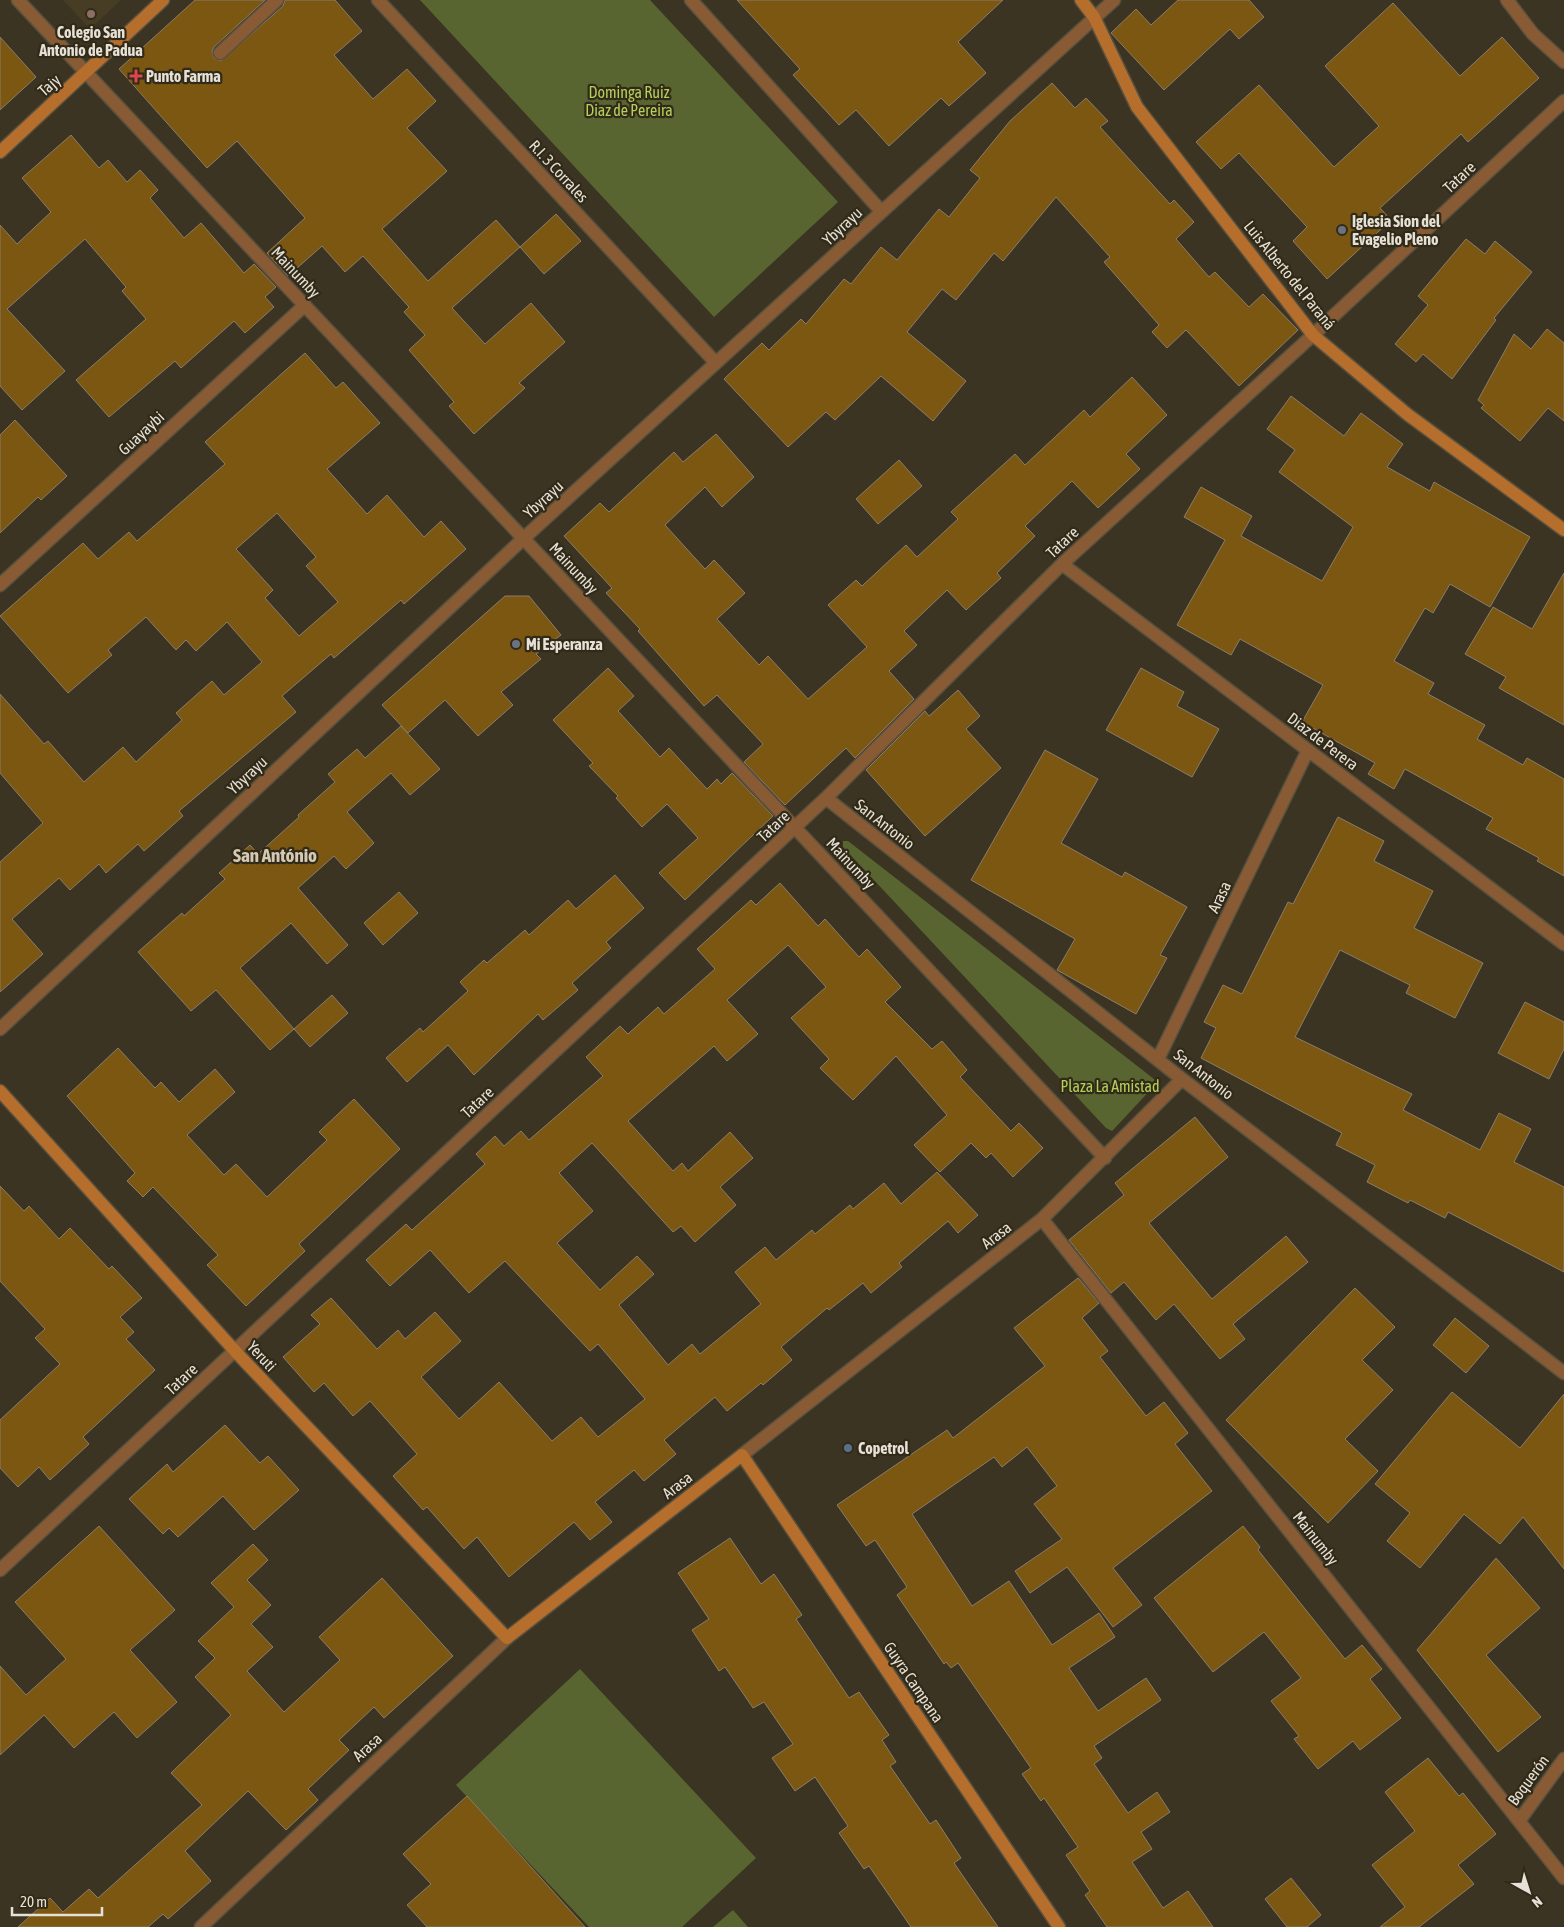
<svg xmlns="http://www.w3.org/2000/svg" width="1564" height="1927" viewBox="0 0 1564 1927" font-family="'Asap Condensed',sans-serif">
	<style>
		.built { fill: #473c24 }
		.green { fill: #586531 }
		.building { fill: #7c5712; stroke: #8a7d6a; fill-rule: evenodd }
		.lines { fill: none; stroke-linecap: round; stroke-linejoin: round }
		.lane-casing { stroke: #57503f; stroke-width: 15 }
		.street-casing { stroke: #57503f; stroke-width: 15 }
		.secondary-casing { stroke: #57503f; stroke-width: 15 }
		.lane { stroke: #885b35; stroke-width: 12 }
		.street { stroke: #885b35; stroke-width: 12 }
		.secondary { stroke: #b56e2b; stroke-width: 12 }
		.education-dot { fill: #8d6e63; stroke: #322a18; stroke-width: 2 }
		.health-dot { fill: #e0444e; stroke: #322a18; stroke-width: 2 }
		.worship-dot { fill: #6b7280; stroke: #322a18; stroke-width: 2 }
		.service-dot { fill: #5c6f8a; stroke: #322a18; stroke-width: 2 }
		.labels { text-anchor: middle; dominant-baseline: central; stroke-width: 4.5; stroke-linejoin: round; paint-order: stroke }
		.poi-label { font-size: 16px; font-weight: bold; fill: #e6e1d6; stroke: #322a18; text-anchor: start }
		.street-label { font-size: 16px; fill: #e6e1d6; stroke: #322a18 }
		.park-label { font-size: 16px; fill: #b3d05b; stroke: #322a18 }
		.quarter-label { font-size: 19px; font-weight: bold; fill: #d4cab4; stroke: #322a18 }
	</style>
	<rect width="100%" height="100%" fill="#3c3422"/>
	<path class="built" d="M 63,0 L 121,0 L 90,29 Z"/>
	<path class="green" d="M 420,0 L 650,0 L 838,202 L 714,317 Z
		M 843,841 L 848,841 L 1154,1079 L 1155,1085 L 1114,1129 L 1112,1131 L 1106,1128 L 843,847 Z
		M 580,1669 L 756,1858 L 682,1927 L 589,1927 L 456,1785 Z
		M 733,1910 L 748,1927 L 713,1927 Z"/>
	<path class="building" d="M 195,0 L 265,0 L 214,47 L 212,51 L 214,58 L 221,61 L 283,6 L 285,0 L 335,0 L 362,31 L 334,55 L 373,99 L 407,69 L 436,101 L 407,128 L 447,171 L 382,229 L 428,281 L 496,220 L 520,247 L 452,308 L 485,344 L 531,303 L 565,342 L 519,383 L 525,388 L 474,434 L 449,406 L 454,402 L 409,350 L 425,335 L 404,312 L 409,307 L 363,256 L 345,272 L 322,246 L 288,276 L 267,253 L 305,218 L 237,141 L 207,168 L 119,69 Z
		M 737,0 L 1003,0 L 958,42 L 986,73 L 949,106 L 941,98 L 889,146 L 856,110 L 839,125 L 793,75 L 800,69 Z
		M 1178,0 L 1249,0 L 1264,17 L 1239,39 L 1230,29 L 1164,90 L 1111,33 L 1136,9 L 1151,25 Z
		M 1393,3 L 1460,76 L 1502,37 L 1539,78 L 1468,142 L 1461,134 L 1380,208 L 1391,220 L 1327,279 L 1293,241 L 1307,227 L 1239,153 L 1221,169 L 1196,142 L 1259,85 L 1334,167 L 1379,126 L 1325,66 Z
		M 0,37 L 36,77 L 0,110 Z
		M 1052,83 L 1075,108 L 1086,98 L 1108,121 L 1100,127 L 1170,204 L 1174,200 L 1194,222 L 1176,239 L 1209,277 L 1215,272 L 1249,307 L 1263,294 L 1298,330 L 1239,386 L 1186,330 L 1167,348 L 1152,332 L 1159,325 L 1104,262 L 1110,257 L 1056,197 L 1003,261 L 994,253 L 956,300 L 942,289 L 907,332 L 966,381 L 933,421 L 881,376 L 835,420 L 826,412 L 788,447 L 724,379 L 762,343 L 769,350 L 801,319 L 806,324 L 844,279 L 851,284 L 881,247 L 897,260 L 939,209 L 949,217 L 980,178 L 970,170 L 1010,121 Z
		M 71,135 L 99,168 L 108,160 L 127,182 L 140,170 L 158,190 L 150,198 L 184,238 L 201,223 L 244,273 L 254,264 L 276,287 L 265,297 L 274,307 L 245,333 L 234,321 L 181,368 L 175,361 L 109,417 L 76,380 L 146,319 L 122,291 L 126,287 L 85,239 L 7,309 L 65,371 L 22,410 L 0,386 L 0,225 L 17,244 L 51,212 L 22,178 Z
		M 556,214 L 581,241 L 544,274 L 520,247 Z
		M 1466,239 L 1485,254 L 1495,241 L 1532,272 L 1494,318 L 1496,320 L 1452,379 L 1423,354 L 1416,362 L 1395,344 L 1428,305 L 1418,296 Z
		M 1547,329 L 1564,343 L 1564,421 L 1548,408 L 1520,441 L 1481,408 L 1484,405 L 1478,400 L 1514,334 L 1531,349 Z
		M 305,353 L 336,388 L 343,382 L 380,423 L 327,469 L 367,514 L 387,495 L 424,537 L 441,521 L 466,549 L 404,604 L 401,600 L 334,658 L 331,654 L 282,696 L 296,712 L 179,811 L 183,816 L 144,851 L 138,844 L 106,873 L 99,864 L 70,890 L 59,878 L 12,919 L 43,954 L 0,992 L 0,862 L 43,823 L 0,773 L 0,694 L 44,744 L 48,741 L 84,782 L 123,747 L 136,762 L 182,720 L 176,713 L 212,681 L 224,695 L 262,662 L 227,622 L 196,651 L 186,640 L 176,650 L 146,617 L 108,650 L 112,655 L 68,693 L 0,616 L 83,543 L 98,559 L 129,532 L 137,541 L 225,464 L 205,442 ZM 277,513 L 316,557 L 306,566 L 338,602 L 299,636 L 265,598 L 273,590 L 236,549 Z
		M 1132,377 L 1167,415 L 1126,454 L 1140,469 L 1098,508 L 1072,481 L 1025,526 L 1035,536 L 997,573 L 1001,578 L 966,610 L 947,590 L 904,631 L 917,645 L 889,671 L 914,699 L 855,758 L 846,748 L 785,805 L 744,762 L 763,744 L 717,695 L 704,706 L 638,631 L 640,629 L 606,593 L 612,588 L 564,536 L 600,503 L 609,512 L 674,452 L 683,462 L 716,434 L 754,477 L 722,507 L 705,487 L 665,525 L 705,569 L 714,560 L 745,593 L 717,619 L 759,665 L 768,656 L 808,699 L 867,647 L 828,605 L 856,580 L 862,586 L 906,545 L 917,557 L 958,519 L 951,512 L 1015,454 L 1025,465 L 1084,410 L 1090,417 Z
		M 1291,396 L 1344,436 L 1361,413 L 1403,444 L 1387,467 L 1430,491 L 1434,482 L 1530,537 L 1490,607 L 1450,584 L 1433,613 L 1425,608 L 1394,661 L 1434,683 L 1428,694 L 1485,725 L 1477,739 L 1523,765 L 1527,758 L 1564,779 L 1564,876 L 1537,861 L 1539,858 L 1486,829 L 1493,818 L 1405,769 L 1394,789 L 1368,774 L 1375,763 L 1302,722 L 1323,685 L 1240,639 L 1231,655 L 1177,625 L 1225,540 L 1184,517 L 1201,487 L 1252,516 L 1241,536 L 1322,581 L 1353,527 L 1279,472 L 1295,450 L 1267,429 Z
		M 15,420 L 67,476 L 41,500 L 38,497 L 0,533 L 0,435 Z
		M 899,460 L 922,486 L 878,524 L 856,499 Z
		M 1564,573 L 1564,725 L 1499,688 L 1506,677 L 1465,654 L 1493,607 L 1532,629 Z
		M 505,596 L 529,596 L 561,635 L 536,654 L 541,659 L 501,692 L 513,705 L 478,736 L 445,700 L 408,733 L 382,705 Z
		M 608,668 L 634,696 L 618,711 L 660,757 L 669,748 L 707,789 L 717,779 L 721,784 L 732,773 L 773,816 L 685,900 L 659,873 L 698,838 L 667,804 L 642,827 L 616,798 L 618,796 L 589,766 L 593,763 L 553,720 Z
		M 1141,668 L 1184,692 L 1177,706 L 1219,729 L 1192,777 L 1106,730 Z
		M 958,690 L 980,716 L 966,729 L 1001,768 L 925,836 L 866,770 L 925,711 L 929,716 Z
		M 401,726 L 440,769 L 410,795 L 391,773 L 347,812 L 374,843 L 346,869 L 334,856 L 298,888 L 348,945 L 327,964 L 291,923 L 240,968 L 294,1029 L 270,1050 L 216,990 L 191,1011 L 138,952 L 182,913 L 184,916 L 225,879 L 219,873 L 250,845 L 258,854 L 299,817 L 298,815 L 335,782 L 328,774 L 357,749 L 365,758 Z
		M 1045,750 L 1098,779 L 1061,843 L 1122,877 L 1125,872 L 1187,907 L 1160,955 L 1167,958 L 1136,1014 L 1057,970 L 1075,939 L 971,880 Z
		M 1338,817 L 1384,841 L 1374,861 L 1433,891 L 1414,928 L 1483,963 L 1455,1018 L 1406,993 L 1410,985 L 1340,950 L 1295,1037 L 1412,1094 L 1403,1110 L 1480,1150 L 1499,1113 L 1531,1129 L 1514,1162 L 1564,1187 L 1564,1272 L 1448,1212 L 1445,1218 L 1410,1200 L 1408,1203 L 1367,1182 L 1375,1165 L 1336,1145 L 1342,1133 L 1201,1058 L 1216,1028 L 1204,1022 L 1223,985 L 1242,994 L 1288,902 L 1293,904 Z
		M 615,875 L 644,908 L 606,942 L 611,948 L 572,983 L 578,990 L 543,1020 L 538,1014 L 474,1075 L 448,1045 L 407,1082 L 386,1058 L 420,1028 L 423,1032 L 468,991 L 460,982 L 484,960 L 487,963 L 525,930 L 529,935 L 568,900 L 576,909 Z
		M 780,883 L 818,926 L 825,919 L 859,957 L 867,949 L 901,987 L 885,1002 L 932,1049 L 942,1041 L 967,1070 L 960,1077 L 1011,1131 L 1019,1123 L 1043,1148 L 1013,1177 L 991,1153 L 986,1158 L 971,1143 L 940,1172 L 914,1145 L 947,1115 L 896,1056 L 853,1100 L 820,1068 L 829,1059 L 791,1018 L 826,987 L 788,945 L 727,1000 L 758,1034 L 727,1061 L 714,1046 L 628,1121 L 673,1171 L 682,1163 L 688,1171 L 730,1132 L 753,1158 L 720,1187 L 736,1205 L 695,1242 L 681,1226 L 673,1232 L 592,1143 L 559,1173 L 593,1211 L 557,1243 L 600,1290 L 637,1256 L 654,1274 L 619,1305 L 668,1365 L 692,1344 L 700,1354 L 761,1304 L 735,1272 L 765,1247 L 776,1260 L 812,1230 L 815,1234 L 850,1205 L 853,1209 L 884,1183 L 901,1204 L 937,1172 L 978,1215 L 958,1233 L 948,1221 L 899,1263 L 902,1267 L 871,1293 L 863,1283 L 829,1310 L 827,1308 L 781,1347 L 792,1360 L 763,1385 L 761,1383 L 727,1411 L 715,1397 L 664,1440 L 676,1454 L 644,1481 L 634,1470 L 595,1502 L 612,1522 L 590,1540 L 574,1522 L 509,1577 L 477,1537 L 464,1549 L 427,1507 L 423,1510 L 393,1476 L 417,1454 L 370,1401 L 353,1416 L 324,1383 L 314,1392 L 283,1357 L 320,1324 L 311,1315 L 331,1298 L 377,1349 L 398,1330 L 405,1339 L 435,1312 L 461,1341 L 421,1377 L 459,1419 L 499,1382 L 552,1441 L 581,1417 L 598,1437 L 645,1399 L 598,1344 L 590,1351 L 505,1261 L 469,1293 L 430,1250 L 390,1286 L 366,1260 L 406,1224 L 412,1230 L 485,1164 L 476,1154 L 495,1136 L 504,1146 L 521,1131 L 529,1140 L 603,1076 L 586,1057 L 620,1026 L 628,1034 L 658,1007 L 664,1014 L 715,969 L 697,949 L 751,900 L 756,905 Z
		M 399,892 L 418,913 L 383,945 L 364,923 Z
		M 332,995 L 348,1013 L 310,1047 L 294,1029 Z
		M 1525,1002 L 1564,1022 L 1564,1049 L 1549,1079 L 1498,1053 Z
		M 118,1048 L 155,1088 L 161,1082 L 179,1102 L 215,1069 L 235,1092 L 187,1135 L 224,1175 L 236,1164 L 267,1197 L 327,1140 L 319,1132 L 354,1099 L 400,1149 L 299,1244 L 305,1251 L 246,1306 L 207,1265 L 218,1255 L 153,1187 L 143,1197 L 127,1181 L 135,1173 L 67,1096 Z
		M 1195,1117 L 1228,1157 L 1149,1223 L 1212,1299 L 1286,1236 L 1308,1262 L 1233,1324 L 1245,1339 L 1220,1359 L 1174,1304 L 1156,1320 L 1124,1282 L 1111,1293 L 1069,1240 L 1124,1195 L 1115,1183 Z
		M 0,1186 L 24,1211 L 29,1206 L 59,1239 L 70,1228 L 109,1269 L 112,1266 L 142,1298 L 120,1317 L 134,1332 L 126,1339 L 155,1370 L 83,1437 L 89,1444 L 50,1480 L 39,1467 L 18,1487 L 0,1468 L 0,1420 L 60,1364 L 35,1338 L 45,1329 L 0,1281 Z
		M 1078,1278 L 1099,1303 L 1082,1318 L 1108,1351 L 1100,1357 L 1146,1416 L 1164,1402 L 1188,1433 L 1175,1444 L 1212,1491 L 1113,1568 L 1142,1605 L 1113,1627 L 1067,1567 L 1030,1593 L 1015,1571 L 1062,1539 L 1034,1504 L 1057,1486 L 1027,1447 L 1002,1467 L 994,1457 L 912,1514 L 972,1606 L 1009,1581 L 1052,1645 L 1099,1613 L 1115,1637 L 1069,1668 L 1098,1711 L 1146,1678 L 1161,1700 L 1094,1746 L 1102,1758 L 1094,1764 L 1128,1813 L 1157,1792 L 1170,1812 L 1141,1832 L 1152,1849 L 1132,1862 L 1163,1908 L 1188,1891 L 1213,1927 L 1107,1927 L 1085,1895 L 1090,1891 L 1066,1855 L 1078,1847 L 1044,1798 L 1041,1801 L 1022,1774 L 1031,1768 L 958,1663 L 951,1668 L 946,1662 L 944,1664 L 897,1595 L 907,1587 L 875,1540 L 866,1546 L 837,1505 L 947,1430 L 953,1438 L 1045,1366 L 1014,1328 Z
		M 1355,1288 L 1395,1327 L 1362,1360 L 1393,1390 L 1345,1439 L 1378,1471 L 1328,1523 L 1226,1420 Z
		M 1455,1318 L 1489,1346 L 1466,1373 L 1433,1345 Z
		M 1452,1392 L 1520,1448 L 1564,1394 L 1564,1569 L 1523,1517 L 1500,1544 L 1464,1514 L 1420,1568 L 1387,1541 L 1410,1513 L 1375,1484 Z
		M 225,1425 L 260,1463 L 268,1456 L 299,1490 L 254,1530 L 223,1496 L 178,1537 L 169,1528 L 163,1534 L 129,1499 L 167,1464 L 173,1472 Z
		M 99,1526 L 175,1610 L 130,1650 L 177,1702 L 137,1738 L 114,1712 L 74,1748 L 44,1715 L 0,1755 L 0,1666 L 26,1695 L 66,1659 L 15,1602 Z
		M 1243,1526 L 1260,1547 L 1258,1550 L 1345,1659 L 1362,1645 L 1382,1669 L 1370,1679 L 1401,1718 L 1360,1750 L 1353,1741 L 1318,1769 L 1294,1739 L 1299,1736 L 1271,1701 L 1301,1678 L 1264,1632 L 1213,1672 L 1154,1598 Z
		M 730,1538 L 761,1584 L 774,1574 L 802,1615 L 796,1619 L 849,1698 L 859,1692 L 889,1735 L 882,1740 L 896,1762 L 890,1766 L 930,1824 L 936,1820 L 961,1858 L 954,1863 L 998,1927 L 911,1927 L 869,1866 L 864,1869 L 839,1833 L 848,1826 L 815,1777 L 795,1791 L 772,1758 L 793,1744 L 764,1702 L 753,1708 L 725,1667 L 719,1671 L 692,1630 L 709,1619 L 678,1573 Z
		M 253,1544 L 268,1560 L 247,1580 L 271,1605 L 251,1624 L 273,1647 L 247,1671 L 284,1712 L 340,1660 L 319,1637 L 382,1578 L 453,1656 L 384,1718 L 374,1707 L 339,1740 L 349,1750 L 308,1789 L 318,1800 L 286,1830 L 248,1791 L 185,1851 L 211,1881 L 168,1919 L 163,1914 L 148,1927 L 18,1927 L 50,1898 L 63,1912 L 89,1889 L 98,1898 L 202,1805 L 171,1773 L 231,1715 L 195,1677 L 215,1658 L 198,1641 L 234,1607 L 211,1583 Z
		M 1496,1558 L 1540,1608 L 1486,1655 L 1541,1717 L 1498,1752 L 1417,1650 Z
		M 1428,1758 L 1459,1796 L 1463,1793 L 1496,1834 L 1458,1865 L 1474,1884 L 1419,1927 L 1380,1927 L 1405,1907 L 1372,1865 L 1415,1831 L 1385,1792 Z
		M 467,1796 L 495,1827 L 585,1927 L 427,1927 L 407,1905 L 431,1884 L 403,1854 Z
		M 1291,1878 L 1321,1915 L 1307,1927 L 1287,1927 L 1265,1899 Z"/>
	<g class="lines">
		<g class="lane-casing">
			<path id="lane" d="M 220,53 L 277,0"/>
		</g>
		<g class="street-casing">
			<path id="street" d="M 18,0 L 1105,1158
				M 378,0 L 716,363
				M 691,0 L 881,211
				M 1507,0 L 1533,34 L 1564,62
				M 1062,564 L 1564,944
				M 0,585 L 305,305
				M 826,798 L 1182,1079 L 1564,1373
				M 0,1029 L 524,538 L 1114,0
				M 1158,1059 L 1308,750
				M 1042,1219 L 1564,1878
				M 742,1455 L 1042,1219 L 1182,1079
				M 0,1570 L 826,798 L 1062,564 L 1313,335 L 1564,101
				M 1519,1821 L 1564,1759
				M 201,1927 L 507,1638"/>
		</g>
		<g class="secondary-casing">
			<path id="secondary" d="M 1081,0 L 1094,17 L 1137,107 L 1313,335 L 1407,414 L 1564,530
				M 0,152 L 163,0
				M 0,1091 L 235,1351 L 507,1638 L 742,1455 L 1059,1927"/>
		</g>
		<use href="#lane" class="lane"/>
		<use href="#street" class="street"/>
		<use href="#secondary" class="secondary"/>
	</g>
	<circle class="education-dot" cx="91" cy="14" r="5"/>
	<path class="health-dot" d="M133.5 68.5h5v5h5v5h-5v5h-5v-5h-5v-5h5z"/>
	<g class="worship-dot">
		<circle cx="1342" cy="230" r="5"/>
		<circle cx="516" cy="644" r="5"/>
	</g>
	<circle class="service-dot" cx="848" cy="1448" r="5"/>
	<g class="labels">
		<g class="poi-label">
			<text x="91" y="32" text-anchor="middle">Colegio San<tspan x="91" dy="18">Antonio de Padua</tspan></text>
			<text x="146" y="76">Punto Farma</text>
			<text x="1352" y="221">Iglesia Sion del<tspan x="1352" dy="18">Evagelio Pleno</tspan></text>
			<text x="526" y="644">Mi Esperanza</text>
			<text x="858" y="1448">Copetrol</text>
		</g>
		<g class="street-label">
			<text transform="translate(49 85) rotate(-42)">Tajy</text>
			<text transform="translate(559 171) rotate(47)">R.I. 3 Corrales</text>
			<text transform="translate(1459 177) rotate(-43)">Tatare</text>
			<text transform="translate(842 226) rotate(-43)">Ybyrayu</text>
			<text transform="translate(296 272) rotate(47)">Mainumby</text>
			<text transform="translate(1290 275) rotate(51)">Luis Alberto del Paraná</text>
			<text transform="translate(141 433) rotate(-43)">Guayaybi</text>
			<text transform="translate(543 499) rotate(-42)">Ybyrayu</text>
			<text transform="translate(1062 542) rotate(-43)">Tatare</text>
			<text transform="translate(574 568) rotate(47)">Mainumby</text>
			<text transform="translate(1323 741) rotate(37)">Diaz de Perera</text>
			<text transform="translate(247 775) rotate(-43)">Ybyrayu</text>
			<text transform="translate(885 824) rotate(38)">San Antonio</text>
			<text transform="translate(773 826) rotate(-43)">Tatare</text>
			<text transform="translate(851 863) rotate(47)">Mainumby</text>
			<text transform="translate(1219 897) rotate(-64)">Arasa</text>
			<text transform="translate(1204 1074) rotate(38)">San Antonio</text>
			<text transform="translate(477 1102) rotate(-43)">Tatare</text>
			<text transform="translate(996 1235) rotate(-38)">Arasa</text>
			<text transform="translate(262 1356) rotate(47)">Yeruti</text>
			<text transform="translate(181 1379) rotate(-43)">Tatare</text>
			<text transform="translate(677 1485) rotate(-38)">Arasa</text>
			<text transform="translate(1316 1538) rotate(52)">Mainumby</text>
			<text transform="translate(914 1682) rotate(56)">Guyra Campana</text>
			<text transform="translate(367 1747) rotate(-43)">Arasa</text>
			<text transform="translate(1528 1780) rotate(-54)">Boquerón</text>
		</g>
		<g class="park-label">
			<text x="629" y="92">Dominga Ruiz<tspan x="629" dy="18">Diaz de Pereira</tspan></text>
			<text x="1110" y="1086">Plaza La Amistad</text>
		</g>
		<g class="quarter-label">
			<text x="275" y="855">San António</text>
		</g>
	</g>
	<g transform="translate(1529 1892) rotate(141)" stroke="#322a18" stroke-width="4" paint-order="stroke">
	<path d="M0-4L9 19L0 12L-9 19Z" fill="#e6e1d6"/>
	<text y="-8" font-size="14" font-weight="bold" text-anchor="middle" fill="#e6e1d6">N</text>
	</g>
	<path d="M12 1907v8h90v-8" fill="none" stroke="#e6e1d6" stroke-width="2.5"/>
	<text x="20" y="1907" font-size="15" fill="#e6e1d6" stroke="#322a18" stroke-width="4" paint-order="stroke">20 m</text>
</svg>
